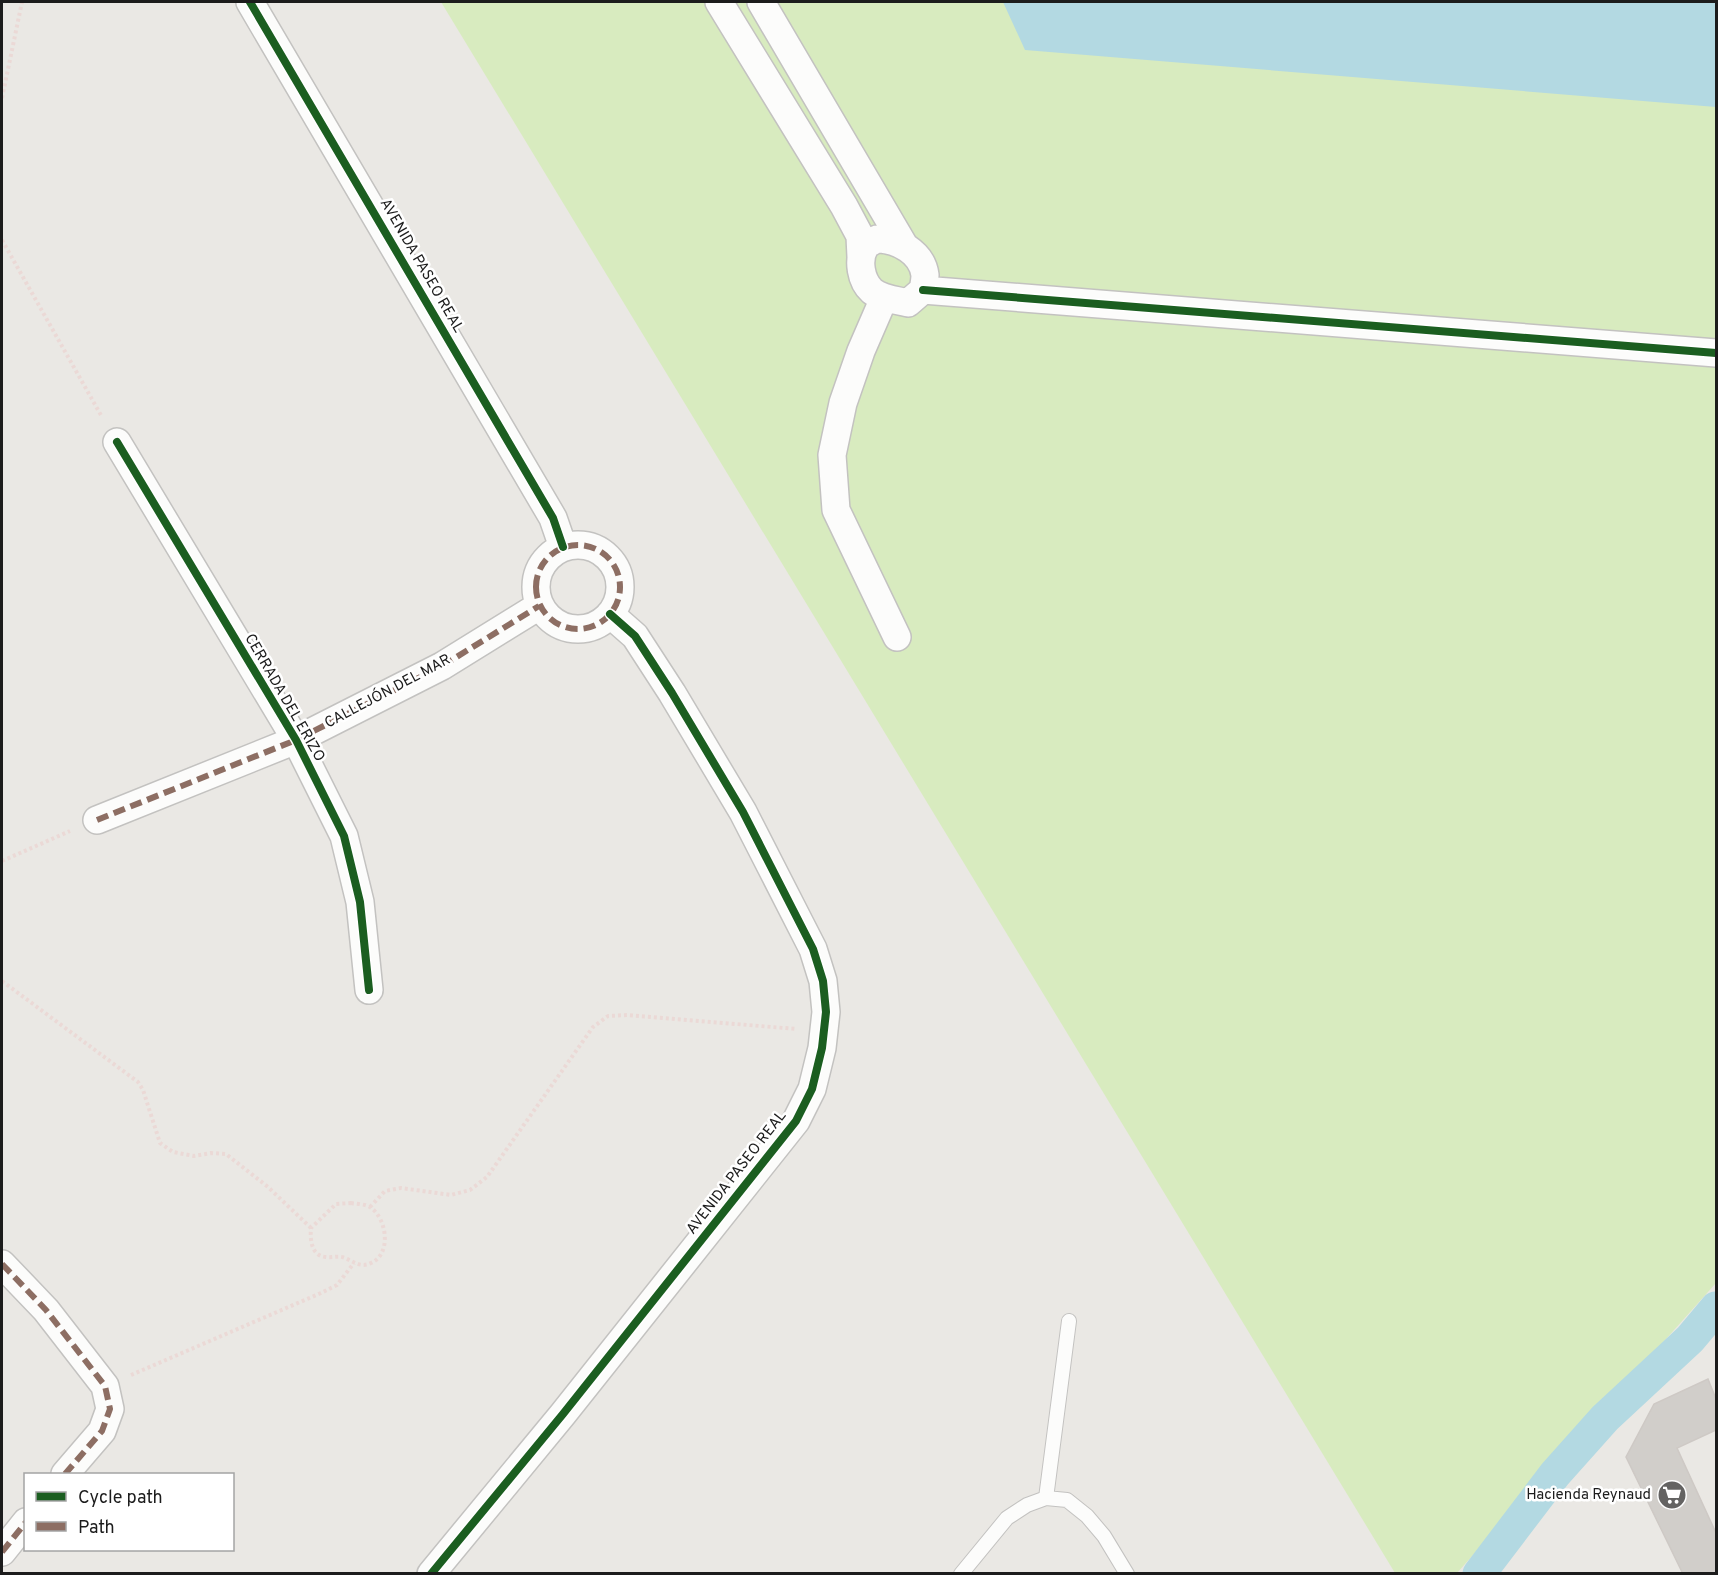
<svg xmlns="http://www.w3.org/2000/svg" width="1718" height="1575" viewBox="0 0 1718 1575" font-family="Overpass,sans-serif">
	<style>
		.grass { fill: #d8ebbf }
		.water { fill: #b3d9e2 }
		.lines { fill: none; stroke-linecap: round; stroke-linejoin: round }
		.canal { stroke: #b3d9e2; stroke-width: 33 }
		.building { fill: #d1ceca; stroke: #cec9c5; stroke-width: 1.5 }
		.service-casing { stroke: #c3c2c0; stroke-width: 16 }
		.minor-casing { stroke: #c3c2c0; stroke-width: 30 }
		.path { stroke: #ebd9d6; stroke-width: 4; stroke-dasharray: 3 3; stroke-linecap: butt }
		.service { stroke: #fcfcfb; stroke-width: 14 }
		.minor { stroke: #fcfcfb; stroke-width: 27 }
		.quiet { stroke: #8d6e63; stroke-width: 6; stroke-dasharray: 12 6; stroke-linecap: butt }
		.cycleway-casing { stroke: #fff; stroke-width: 11 }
		.cycleway { stroke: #1b5e20; stroke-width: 8 }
		.labels { text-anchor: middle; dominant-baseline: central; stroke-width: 5; stroke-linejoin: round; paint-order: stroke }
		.street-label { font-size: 15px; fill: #1c1c1c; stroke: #fff }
		.poi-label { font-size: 15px; fill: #1c1c1c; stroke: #fff; text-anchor: end }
	</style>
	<rect width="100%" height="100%" fill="#eae8e4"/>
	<path class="grass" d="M 441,2 L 1716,2 L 1716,1283 L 1457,1573 L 1395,1573 Z"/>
	<path class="water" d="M 1003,2 L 1716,2 L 1716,107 L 1025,50 Z"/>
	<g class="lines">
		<path class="canal" d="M 1479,1574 L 1555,1474 L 1605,1418 L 1690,1339 L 1716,1308"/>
	</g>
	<path class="building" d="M 1708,1379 L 1716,1399 L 1716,1430 L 1677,1448 L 1716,1533 L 1716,1574 L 1683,1574 L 1626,1457 L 1654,1404 Z"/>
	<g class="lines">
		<g class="service-casing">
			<path id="service" d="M 1046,1498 L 1069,1321
				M 961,1574 L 1007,1518 L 1027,1505 L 1046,1498 L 1067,1500 L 1087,1516 L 1104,1536 L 1127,1574"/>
		</g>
		<g class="minor-casing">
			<path id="minor" d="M 250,2 L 553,518 L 563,547
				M 719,2 L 844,206 L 860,236 L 861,257
				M 761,2 L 905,247
				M 877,239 C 897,239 922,252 925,275 C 925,279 924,285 923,290 L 908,303 C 896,300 882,299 872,291 C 861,281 857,260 865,247 C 868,243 873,241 877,239 Z
				M 923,290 L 1716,353
				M 884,298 L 861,351 L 843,403 L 832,455 L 836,510 L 897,637
				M 117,442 L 296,740 L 344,836 L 360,902 L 369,990
				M536 587a42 42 0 1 1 84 0a42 42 0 1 1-84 0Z
				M 97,820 L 296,740 L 442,666 L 539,606
				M 2,1264 L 46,1310 L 105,1386 L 110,1409 L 102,1431 L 65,1474
				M 2,1552 L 26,1522
				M 431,1574 L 563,1414 L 796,1121 L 812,1089 L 822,1048 L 826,1012 L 823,981 L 813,949 L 743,812 L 672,693 L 635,636 L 610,614"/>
		</g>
		<path class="path" d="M 2,98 L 22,2
			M 2,240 L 102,417
			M 2,861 L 70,831
			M 2,981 L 138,1082 L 143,1090 L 160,1143 L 173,1152 L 194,1156 L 211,1153 L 226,1154 L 268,1187 L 311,1228
			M 351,1203 C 357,1204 365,1204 370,1207 C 387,1218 392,1254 371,1263 C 361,1268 354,1262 345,1258 C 338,1255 333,1258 326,1257 C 311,1256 310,1239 311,1228 L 336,1204 Z
			M 370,1207 L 385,1191 L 401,1188 L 451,1195 L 470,1190 L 487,1177 L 593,1027 L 608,1016 L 628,1015 L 796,1029
			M 131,1375 L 321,1293 L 337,1285 L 354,1263"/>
		<use href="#service" class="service"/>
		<use href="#minor" class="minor"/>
		<path class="quiet" d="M536 587a42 42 0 1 1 84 0a42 42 0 1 1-84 0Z
			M 97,820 L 296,740 L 442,666 L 539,606
			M 2,1264 L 46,1310 L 105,1386 L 110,1409 L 102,1431 L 65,1474
			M 2,1552 L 26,1522"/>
		<g class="cycleway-casing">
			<path id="cycleway" d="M 250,2 L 553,518 L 563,547
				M 923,290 L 1716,353
				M 117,442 L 296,740 L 344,836 L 360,902 L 369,990
				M 431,1574 L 563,1414 L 796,1121 L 812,1089 L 822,1048 L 826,1012 L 823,981 L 813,949 L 743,812 L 672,693 L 635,636 L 610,614"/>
		</g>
		<use href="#cycleway" class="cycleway"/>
	</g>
	<defs>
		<g id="supermarket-disc" transform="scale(1.5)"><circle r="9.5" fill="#646362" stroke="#fff"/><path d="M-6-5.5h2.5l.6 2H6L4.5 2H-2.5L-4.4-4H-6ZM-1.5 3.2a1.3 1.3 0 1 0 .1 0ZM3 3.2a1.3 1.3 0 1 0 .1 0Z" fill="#fff"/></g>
	</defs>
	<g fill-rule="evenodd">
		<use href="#supermarket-disc" x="1672" y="1495"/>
	</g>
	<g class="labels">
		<g class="street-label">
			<text transform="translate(421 266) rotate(60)">AVENIDA PASEO REAL</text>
			<text transform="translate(388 692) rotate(-28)">CALLEJÓN DEL MAR</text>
			<text transform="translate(284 698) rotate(60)">CERRADA DEL ERIZO</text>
			<text transform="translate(737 1173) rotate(-52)">AVENIDA PASEO REAL</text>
		</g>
		<g class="poi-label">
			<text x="1651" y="1495">Hacienda Reynaud</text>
		</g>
	</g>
	<rect width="1718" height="1575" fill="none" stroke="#1c1c1c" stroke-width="6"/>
	<rect x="24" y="1473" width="210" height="78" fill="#ffffff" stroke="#a4a4a4" stroke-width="1.5"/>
	<rect x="36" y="1492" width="30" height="9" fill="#1b5e20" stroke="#a4a4a4" stroke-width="1.5"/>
	<text x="78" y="1503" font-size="18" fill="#1c1c1c">Cycle path</text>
	<rect x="36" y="1522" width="30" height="9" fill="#8d6e63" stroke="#a4a4a4" stroke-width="1.5"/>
	<text x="78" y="1533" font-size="18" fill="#1c1c1c">Path</text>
</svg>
